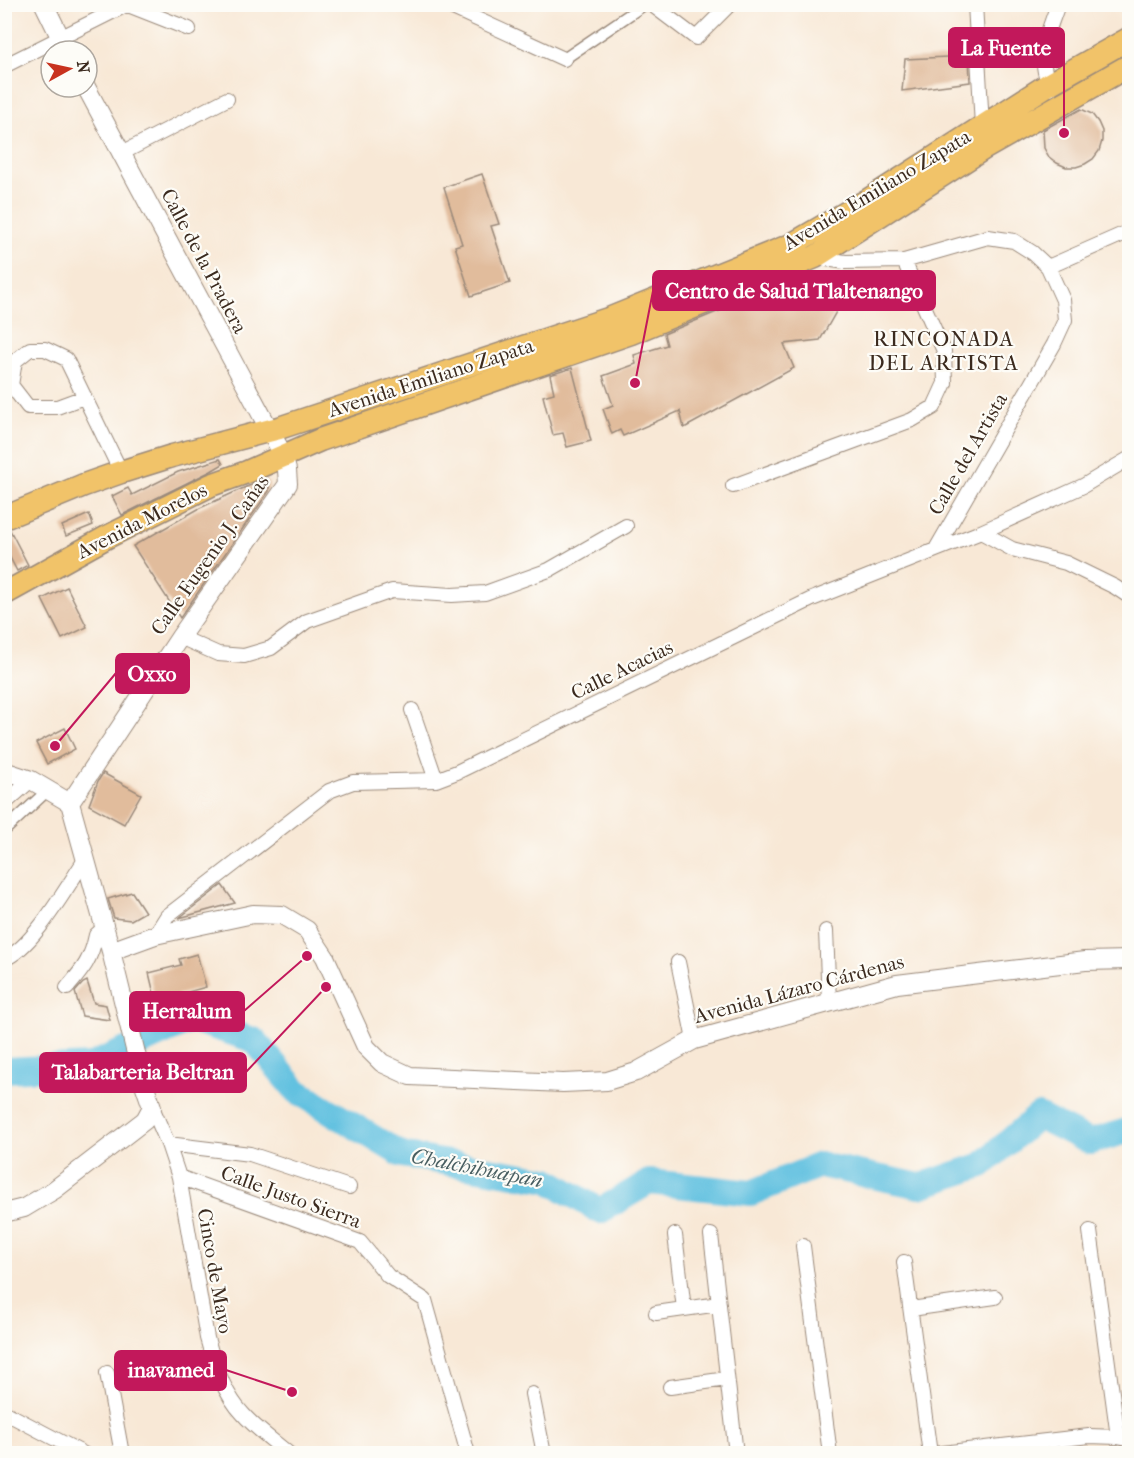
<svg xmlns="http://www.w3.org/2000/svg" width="1134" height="1458" viewBox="0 0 1134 1458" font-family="'IM FELL French Canon',serif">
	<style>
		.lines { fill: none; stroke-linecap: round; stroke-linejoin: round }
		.river { stroke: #62c1e0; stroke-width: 26 }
		.building { fill: #e1bc9c }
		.pedestrian-casing { stroke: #9a897a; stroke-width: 13 }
		.minor-casing { stroke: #9a897a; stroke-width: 16 }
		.tertiary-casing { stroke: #9a897a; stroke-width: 20 }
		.primary-casing { stroke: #9a897a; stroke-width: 25 }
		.pedestrian { stroke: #fff; stroke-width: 10 }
		.minor { stroke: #fff; stroke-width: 14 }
		.tertiary { stroke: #fff; stroke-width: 18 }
		.primary { stroke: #f1c369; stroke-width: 22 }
		.labels { text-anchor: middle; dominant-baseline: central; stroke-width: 4.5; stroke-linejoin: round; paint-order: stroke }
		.street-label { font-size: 20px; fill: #3b2a1e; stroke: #fdfcf7 }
		.neighbourhood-label { font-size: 21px; letter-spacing: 1.5px; fill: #3b2a1e; stroke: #fdfcf7 }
		.water-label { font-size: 21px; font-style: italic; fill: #495f62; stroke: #fdfcf7 }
		.leader { fill: none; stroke: #c2185b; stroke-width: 2 }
		.callout-dot { fill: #c2185b; stroke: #fdfcf7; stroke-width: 2 }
		.callout { fill: #c2185b; stroke: #c2185b; stroke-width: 2 }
		.callout-label { font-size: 21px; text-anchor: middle; font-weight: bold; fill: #fff }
	</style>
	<rect width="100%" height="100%" fill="#fdfcf7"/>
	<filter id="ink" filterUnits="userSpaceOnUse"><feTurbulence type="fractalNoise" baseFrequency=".0167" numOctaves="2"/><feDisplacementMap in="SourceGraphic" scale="12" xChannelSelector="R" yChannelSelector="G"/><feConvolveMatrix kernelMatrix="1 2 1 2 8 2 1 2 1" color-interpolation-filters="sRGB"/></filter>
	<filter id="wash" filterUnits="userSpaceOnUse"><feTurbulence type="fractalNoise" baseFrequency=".008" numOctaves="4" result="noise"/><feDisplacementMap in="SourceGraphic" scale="24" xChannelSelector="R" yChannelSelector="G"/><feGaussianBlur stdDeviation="1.35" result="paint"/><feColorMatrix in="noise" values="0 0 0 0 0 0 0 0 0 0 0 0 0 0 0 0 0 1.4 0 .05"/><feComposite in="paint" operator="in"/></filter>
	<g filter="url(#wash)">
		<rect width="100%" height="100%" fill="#f8e8d6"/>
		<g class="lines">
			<path class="river" d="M 4,1070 L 90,1066 L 192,1020 L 254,1040 L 297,1091 L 402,1155 L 548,1180 L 600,1211 L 649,1182 L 751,1193 L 820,1165 L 920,1186 L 982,1165 L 1038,1116 L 1090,1142 L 1130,1130"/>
		</g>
		<g id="blocks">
			<path class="building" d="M 969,56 L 970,82 L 902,91 L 905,59 Z
				M 1081,109 L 1092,114 L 1098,122 L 1102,131 L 1102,141 L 1099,151 L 1093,159 L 1085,164 L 1076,167 L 1066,167 L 1057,163 L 1049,157 L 1044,148 L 1043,130 Z
				M 482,174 L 499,224 L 491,226 L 510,283 L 471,296 L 455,246 L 462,244 L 444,187 Z
				M 822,285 L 822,293 L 834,291 L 837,310 L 820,340 L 784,344 L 794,368 L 684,428 L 680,411 L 623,436 L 620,430 L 612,434 L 603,409 L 613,405 L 603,376 L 636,364 L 634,355 L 667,345 L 664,334 L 760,294 L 762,298 L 782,291 Z
				M 572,368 L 591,441 L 567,447 L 563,433 L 553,435 L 543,396 L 554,393 L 550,375 Z
				M 220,459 L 223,464 L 211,471 L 122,515 L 112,496 L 128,488 L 132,495 L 178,472 Z
				M 265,480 L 269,483 L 269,491 L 180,618 L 133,546 L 200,508 L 246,487 Z
				M 89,514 L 93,525 L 66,536 L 62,526 Z
				M 10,530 L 28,565 L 17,571 L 4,546 L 4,531 Z
				M 67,587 L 87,627 L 62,639 L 42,599 Z
				M 65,728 L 75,749 L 47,764 L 36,743 Z
				M 103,773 L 141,794 L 124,824 L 89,805 L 98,781 Z
				M 222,885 L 235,903 L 179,918 Z
				M 132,892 L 145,912 L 131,920 L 114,918 L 108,899 Z
				M 197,954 L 206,987 L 177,995 L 178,1000 L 157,1006 L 149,973 L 181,965 L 179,959 Z
				M 87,981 L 94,1003 L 106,1005 L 110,1020 L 82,1016 L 75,992 L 83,983 Z"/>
		</g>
	</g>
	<g filter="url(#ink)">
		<use href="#blocks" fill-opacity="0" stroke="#9a897a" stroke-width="1.5"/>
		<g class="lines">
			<g class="pedestrian-casing">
				<path id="pedestrian" d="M 564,59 L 645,4
					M 4,831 L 47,791"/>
			</g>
			<g class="minor-casing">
				<path id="minor" d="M 444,4 L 564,59
					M 651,4 L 696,38 L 730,4
					M 975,4 L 982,126
					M 128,5 L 189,29
					M 4,66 L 128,4
					M 1050,89 C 1036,51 1046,40 1058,4
					M 120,154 L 227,99
					M 814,257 L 845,262 L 904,261 L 988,237 L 1014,241 L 1033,253 L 1048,267 L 1063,300 L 1065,320 L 1054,344 L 936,549
					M 1048,267 L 1130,231
					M 84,397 L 57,407 L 28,407 L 11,385 L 15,361 L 30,349 L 45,349 L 66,359 L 121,472
					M 733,486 L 912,420 L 934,407 L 945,383 L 944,351 L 904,261
					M 981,532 L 1012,549 L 1066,563 L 1115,587 L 1130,597
					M 180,637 L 218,654 L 244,656 L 271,648 L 307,621 L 392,591 L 452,595 L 485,593 L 549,570 L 626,526
					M 412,710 L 436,780
					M 4,804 L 31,780
					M 826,931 L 829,1002
					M 155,935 L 167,916 L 329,791 L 353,782 L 436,780 L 457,772 L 812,599 L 981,532 L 1083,486 L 1130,458
					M 4,959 C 33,948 67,886 85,860
					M 678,962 L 694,1040
					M 67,988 C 83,969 91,960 96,935 L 104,928
					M 152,1107 L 168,1144 L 179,1177 L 207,1338 C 214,1364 224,1394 243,1414 C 256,1429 274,1441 289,1454
					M 168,1144 L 250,1154 L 349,1187
					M 179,1177 L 360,1242 L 388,1276 L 425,1300 L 468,1454
					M 1090,1231 L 1118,1437
					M 675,1235 L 684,1309
					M 711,1235 L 736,1454
					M 803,1246 L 830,1454
					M 904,1262 L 930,1454
					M 911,1309 L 995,1297
					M 656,1313 L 719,1304
					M 107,1373 L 122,1454
					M 670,1387 L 727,1379
					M 532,1394 L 544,1454
					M 4,1412 L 84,1454
					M 933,1454 L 1089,1436 L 1118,1437 L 1130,1439"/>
			</g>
			<g class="tertiary-casing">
				<path id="tertiary" d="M 44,4 L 67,51
					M 4,771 L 31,780 L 70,803
					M 111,951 L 155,935 L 253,914 L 282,915 L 307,930 L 325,957 L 366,1047 L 382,1063 L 410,1076 L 563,1083 L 607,1081 L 636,1072 L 694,1040 L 897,984 L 1085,961 L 1130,960
					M 4,1213 L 24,1208 L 54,1190 L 145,1120 L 152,1107 L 142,1078 L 111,951 L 70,803 L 180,637 L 288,484 L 287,470 L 283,455 L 86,87"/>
			</g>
			<g class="primary-casing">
				<path id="primary" d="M 4,518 L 84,485 L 121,472 L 172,456 L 279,428 L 611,318 L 791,245 L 868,200 L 1049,84 L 1130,38
					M 4,594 L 107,537 L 211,485 L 247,472 L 320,440 L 631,333 L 815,257 L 983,149 L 1130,65"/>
			</g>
			<use href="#pedestrian" class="pedestrian"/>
			<use href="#minor" class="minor"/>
			<use href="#tertiary" class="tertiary"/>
			<use href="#primary" class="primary"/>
		</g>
	</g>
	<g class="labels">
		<g class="street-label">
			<text transform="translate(877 190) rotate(-31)">Avenida Emiliano Zapata</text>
			<text transform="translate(204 261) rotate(62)">Calle de la Pradera</text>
			<text transform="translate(431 378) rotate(-18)">Avenida Emiliano Zapata</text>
			<text transform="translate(968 454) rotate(-60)">Calle del Artista</text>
			<text transform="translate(142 521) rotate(-27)">Avenida Morelos</text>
			<text transform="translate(210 555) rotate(-55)">Calle Eugenio J. Cañas</text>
			<text transform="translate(622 670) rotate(-26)">Calle Acacias</text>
			<text transform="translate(799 989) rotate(-15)">Avenida Lázaro Cárdenas</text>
			<text transform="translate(291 1197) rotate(20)">Calle Justo Sierra</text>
			<text transform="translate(215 1271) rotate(80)">Cinco de Mayo</text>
		</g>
		<g class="neighbourhood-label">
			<text x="944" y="339">RINCONADA<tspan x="944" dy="24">DEL ARTISTA</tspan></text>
		</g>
		<g class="water-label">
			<text transform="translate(477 1168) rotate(11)">Chalchihuapan</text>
		</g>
	</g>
	<path class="leader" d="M1064 133L1064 48M635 383L653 291M55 746L116 673M307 956L244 1011M326 987L246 1072M292 1392L226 1370"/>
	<g class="callout-dot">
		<circle cx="1064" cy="133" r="6"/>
		<circle cx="635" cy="383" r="6"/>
		<circle cx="55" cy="746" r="6"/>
		<circle cx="307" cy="956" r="6"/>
		<circle cx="326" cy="987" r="6"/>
		<circle cx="292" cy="1392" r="6"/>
	</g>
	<g class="callout">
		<rect x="949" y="28" width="115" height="39" rx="6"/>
		<rect x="653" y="271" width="282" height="39" rx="6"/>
		<rect x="116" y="654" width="73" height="39" rx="6"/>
		<rect x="130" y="992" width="114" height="39" rx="6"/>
		<rect x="40" y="1053" width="206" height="39" rx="6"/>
		<rect x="115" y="1351" width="111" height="39" rx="6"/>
	</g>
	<g class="callout-label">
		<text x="1006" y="55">La Fuente</text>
		<text x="794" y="298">Centro de Salud Tlaltenango</text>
		<text x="152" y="681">Oxxo</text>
		<text x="187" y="1018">Herralum</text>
		<text x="143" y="1079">Talabarteria Beltran</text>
		<text x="171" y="1377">inavamed</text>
	</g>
	<rect width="1134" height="1458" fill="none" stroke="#fdfcf7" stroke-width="24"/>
	<g transform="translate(69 69) rotate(82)"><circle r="28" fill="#fdfcf7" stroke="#afa8a0" stroke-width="1.5"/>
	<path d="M0-4.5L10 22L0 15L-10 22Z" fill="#c8321e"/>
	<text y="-9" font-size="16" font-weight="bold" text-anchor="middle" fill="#3b2a1e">N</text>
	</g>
</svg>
